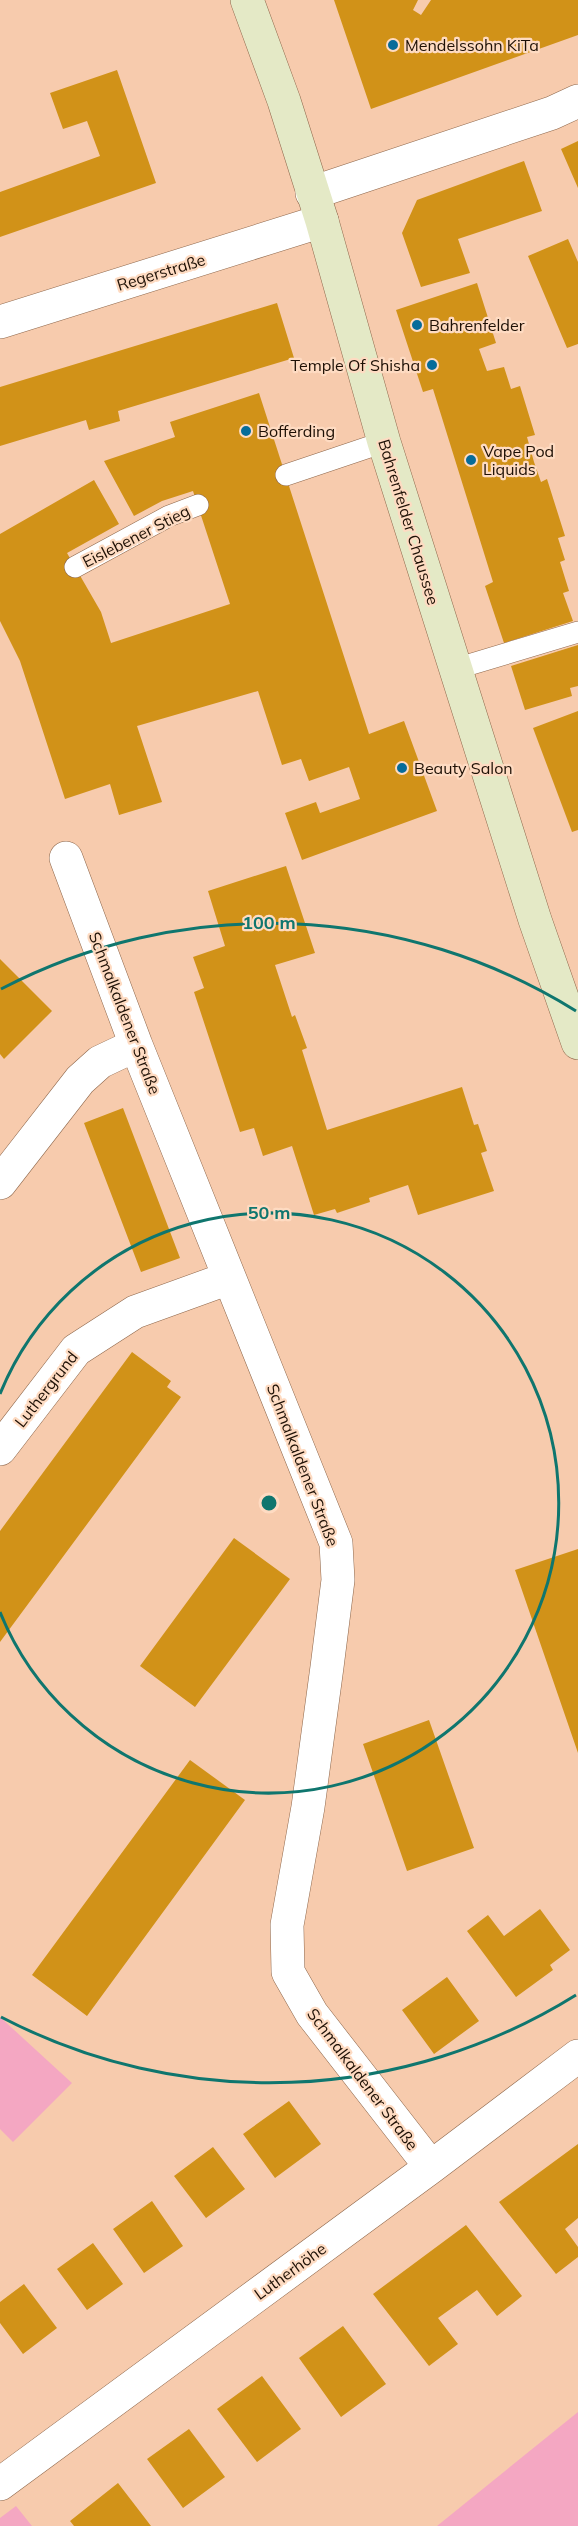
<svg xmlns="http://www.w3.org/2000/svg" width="578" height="2526" viewBox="0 0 578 2526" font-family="Mulish,sans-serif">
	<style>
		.green { fill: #f4a7c2 }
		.building { fill: #d19218 }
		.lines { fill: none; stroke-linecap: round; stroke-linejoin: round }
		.service-casing { stroke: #8e674b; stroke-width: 22 }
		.minor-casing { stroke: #8e674b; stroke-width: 34 }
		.secondary-casing { stroke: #8e674b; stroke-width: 34 }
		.service { stroke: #fff; stroke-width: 21 }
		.minor { stroke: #fff; stroke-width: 33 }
		.secondary { stroke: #e4e9c6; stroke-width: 33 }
		.ring { fill: none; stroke: #0f766e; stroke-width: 3 }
		.poi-dot { fill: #066c9a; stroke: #fedbc2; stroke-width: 2 }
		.labels { text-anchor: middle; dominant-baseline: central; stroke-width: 4.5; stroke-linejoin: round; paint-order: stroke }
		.poi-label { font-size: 16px; fill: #1e1005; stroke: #fedbc2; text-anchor: start }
		.street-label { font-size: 16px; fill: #1e1005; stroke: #fedbc2 }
		.centre { fill: #0f766e; stroke: #fedbc2; stroke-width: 3 }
		.ring-label { font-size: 18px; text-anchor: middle; font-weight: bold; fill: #0f766e; stroke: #fedbc2; stroke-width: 4.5; stroke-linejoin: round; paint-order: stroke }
	</style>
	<rect width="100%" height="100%" fill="#f7cbad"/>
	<path class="green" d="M 0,2017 L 72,2083 L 13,2142 L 0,2129 Z
		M 578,2412 L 578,2526 L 437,2526 Z
		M 16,2506 L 32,2526 L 0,2526 L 0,2518 Z"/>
	<path class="building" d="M 334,0 L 418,0 L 413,10 L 421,15 L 431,0 L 578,0 L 578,35 L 371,109 Z
		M 117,70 L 156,183 L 0,237 L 0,192 L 100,156 L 87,121 L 63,129 L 50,93 Z
		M 578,141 L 578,188 L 561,149 Z
		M 524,161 L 542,211 L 458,239 L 470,273 L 421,287 L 402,233 L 417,200 Z
		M 568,239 L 578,262 L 578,344 L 567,348 L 528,256 Z
		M 477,283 L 496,343 L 479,349 L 487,371 L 504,367 L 511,389 L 520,386 L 535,435 L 527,437 L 534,462 L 541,482 L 547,479 L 565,536 L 558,538 L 565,560 L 560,562 L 569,591 L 563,593 L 573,621 L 504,643 L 485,586 L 493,582 L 433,389 L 423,392 L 396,310 Z
		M 277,303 L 294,358 L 118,411 L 120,421 L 89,430 L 86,420 L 0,446 L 0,387 Z
		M 259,393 L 369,734 L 404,721 L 437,811 L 302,860 L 285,813 L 316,802 L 320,813 L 360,799 L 349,767 L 309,781 L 301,759 L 282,765 L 258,691 L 137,726 L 162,802 L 119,815 L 110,784 L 65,799 L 20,661 L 0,621 L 0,534 L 94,480 L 119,524 L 67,553 L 101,612 L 111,643 L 230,604 L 193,491 L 162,501 L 134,516 L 104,461 L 175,437 L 170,422 Z
		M 578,645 L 578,686 L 570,688 L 572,696 L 525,710 L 511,666 Z
		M 578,711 L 578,830 L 572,832 L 533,728 Z
		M 286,866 L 315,953 L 275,965 L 292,1017 L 295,1015 L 307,1048 L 302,1050 L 327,1130 L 462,1087 L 474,1125 L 478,1124 L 487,1151 L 481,1153 L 494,1191 L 418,1215 L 408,1185 L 369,1198 L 370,1202 L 337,1213 L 335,1209 L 314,1215 L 292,1146 L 263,1156 L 254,1128 L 240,1132 L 194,992 L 204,988 L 193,957 L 225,946 L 208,891 Z
		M 0,959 L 52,1011 L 4,1059 L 0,1054 Z
		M 123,1108 L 180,1258 L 141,1272 L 84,1123 Z
		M 132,1352 L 171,1381 L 167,1387 L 181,1397 L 0,1642 L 0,1531 Z
		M 234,1538 L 290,1579 L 195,1707 L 140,1666 Z
		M 578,1549 L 578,1753 L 515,1570 Z
		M 429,1720 L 474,1848 L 407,1871 L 363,1744 Z
		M 190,1760 L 245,1800 L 87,2016 L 32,1975 Z
		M 540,1909 L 570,1950 L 550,1965 L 553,1970 L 516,1997 L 467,1931 L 488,1915 L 504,1936 Z
		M 447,1977 L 479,2021 L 434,2054 L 402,2010 Z
		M 289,2101 L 321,2144 L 275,2178 L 243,2134 Z
		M 578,2144 L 578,2218 L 565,2229 L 578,2247 L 578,2257 L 556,2274 L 499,2202 Z
		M 213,2147 L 245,2189 L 206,2218 L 174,2176 Z
		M 152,2201 L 183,2246 L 144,2273 L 113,2229 Z
		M 466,2225 L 522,2296 L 497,2316 L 477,2290 L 438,2318 L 458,2344 L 429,2366 L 373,2294 Z
		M 93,2243 L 123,2284 L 87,2310 L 57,2269 Z
		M 24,2284 L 57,2328 L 23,2354 L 0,2323 L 0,2302 Z
		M 343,2326 L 386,2384 L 341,2417 L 299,2358 Z
		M 262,2376 L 301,2429 L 257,2462 L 217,2409 Z
		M 189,2429 L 225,2477 L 183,2508 L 147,2459 Z
		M 118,2483 L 151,2526 L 74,2526 L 70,2521 Z"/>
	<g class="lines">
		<g class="service-casing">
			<path id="service" d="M 286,475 L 384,442
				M 75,567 L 169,516 L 198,505
				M 455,669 L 578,632"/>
		</g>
		<g class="minor-casing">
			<path id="minor" d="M 312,193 L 552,113 L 578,101
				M 0,322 L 322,221
				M 66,858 L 136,1045 L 336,1543 L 338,1580 L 327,1667 L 308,1807 L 287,1925 L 288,1972 L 312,2014 L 431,2167
				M 0,1183 L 80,1080 L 100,1062 L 136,1045
				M 0,1449 L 76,1350 L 135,1312 L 229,1278
				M 0,2484 L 431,2167 L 578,2056"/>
		</g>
		<g class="secondary-casing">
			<path id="secondary" d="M 247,0 L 284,101 L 322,221 L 384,442 L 535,920 L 578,1043"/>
		</g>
		<use href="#service" class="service"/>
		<use href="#minor" class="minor"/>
		<use href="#secondary" class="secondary"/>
	</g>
	<g class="ring">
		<path d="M0 1394A290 290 0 1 1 0 1612"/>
		<path d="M576 1995A580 580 0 0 1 1 2017M1 989A580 580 0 0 1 576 1011"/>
	</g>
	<g class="poi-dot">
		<circle cx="393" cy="45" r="6"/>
		<circle cx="417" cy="325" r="6"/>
		<circle cx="432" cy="365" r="6"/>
		<circle cx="246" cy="431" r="6"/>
		<circle cx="471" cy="460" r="6"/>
		<circle cx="402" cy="768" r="6"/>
	</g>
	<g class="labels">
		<g class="poi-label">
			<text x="405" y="45">Mendelssohn KiTa</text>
			<text x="429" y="325">Bahrenfelder</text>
			<text x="420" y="365" text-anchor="end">Temple Of Shisha</text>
			<text x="258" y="431">Bofferding</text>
			<text x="483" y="451">Vape Pod<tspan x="483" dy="18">Liquids</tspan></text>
			<text x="414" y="768">Beauty Salon</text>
		</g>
		<g class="street-label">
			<text transform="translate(161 272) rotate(-17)">Regerstraße</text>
			<text transform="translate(409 522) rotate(73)">Bahrenfelder Chaussee</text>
			<text transform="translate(136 536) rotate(-27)">Eislebener Stieg</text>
			<text transform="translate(125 1013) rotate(69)">Schmalkaldener Straße</text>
			<text transform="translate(46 1389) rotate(-52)">Luthergrund</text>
			<text transform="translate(303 1465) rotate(69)">Schmalkaldener Straße</text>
			<text transform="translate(363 2079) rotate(53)">Schmalkaldener Straße</text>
			<text transform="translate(290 2271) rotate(-36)">Lutherhöhe</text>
		</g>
	</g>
	<circle cx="269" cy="1503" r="9" class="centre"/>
	<g class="ring-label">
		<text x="269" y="929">100 m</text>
		<text x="269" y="1219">50 m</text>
	</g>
</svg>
